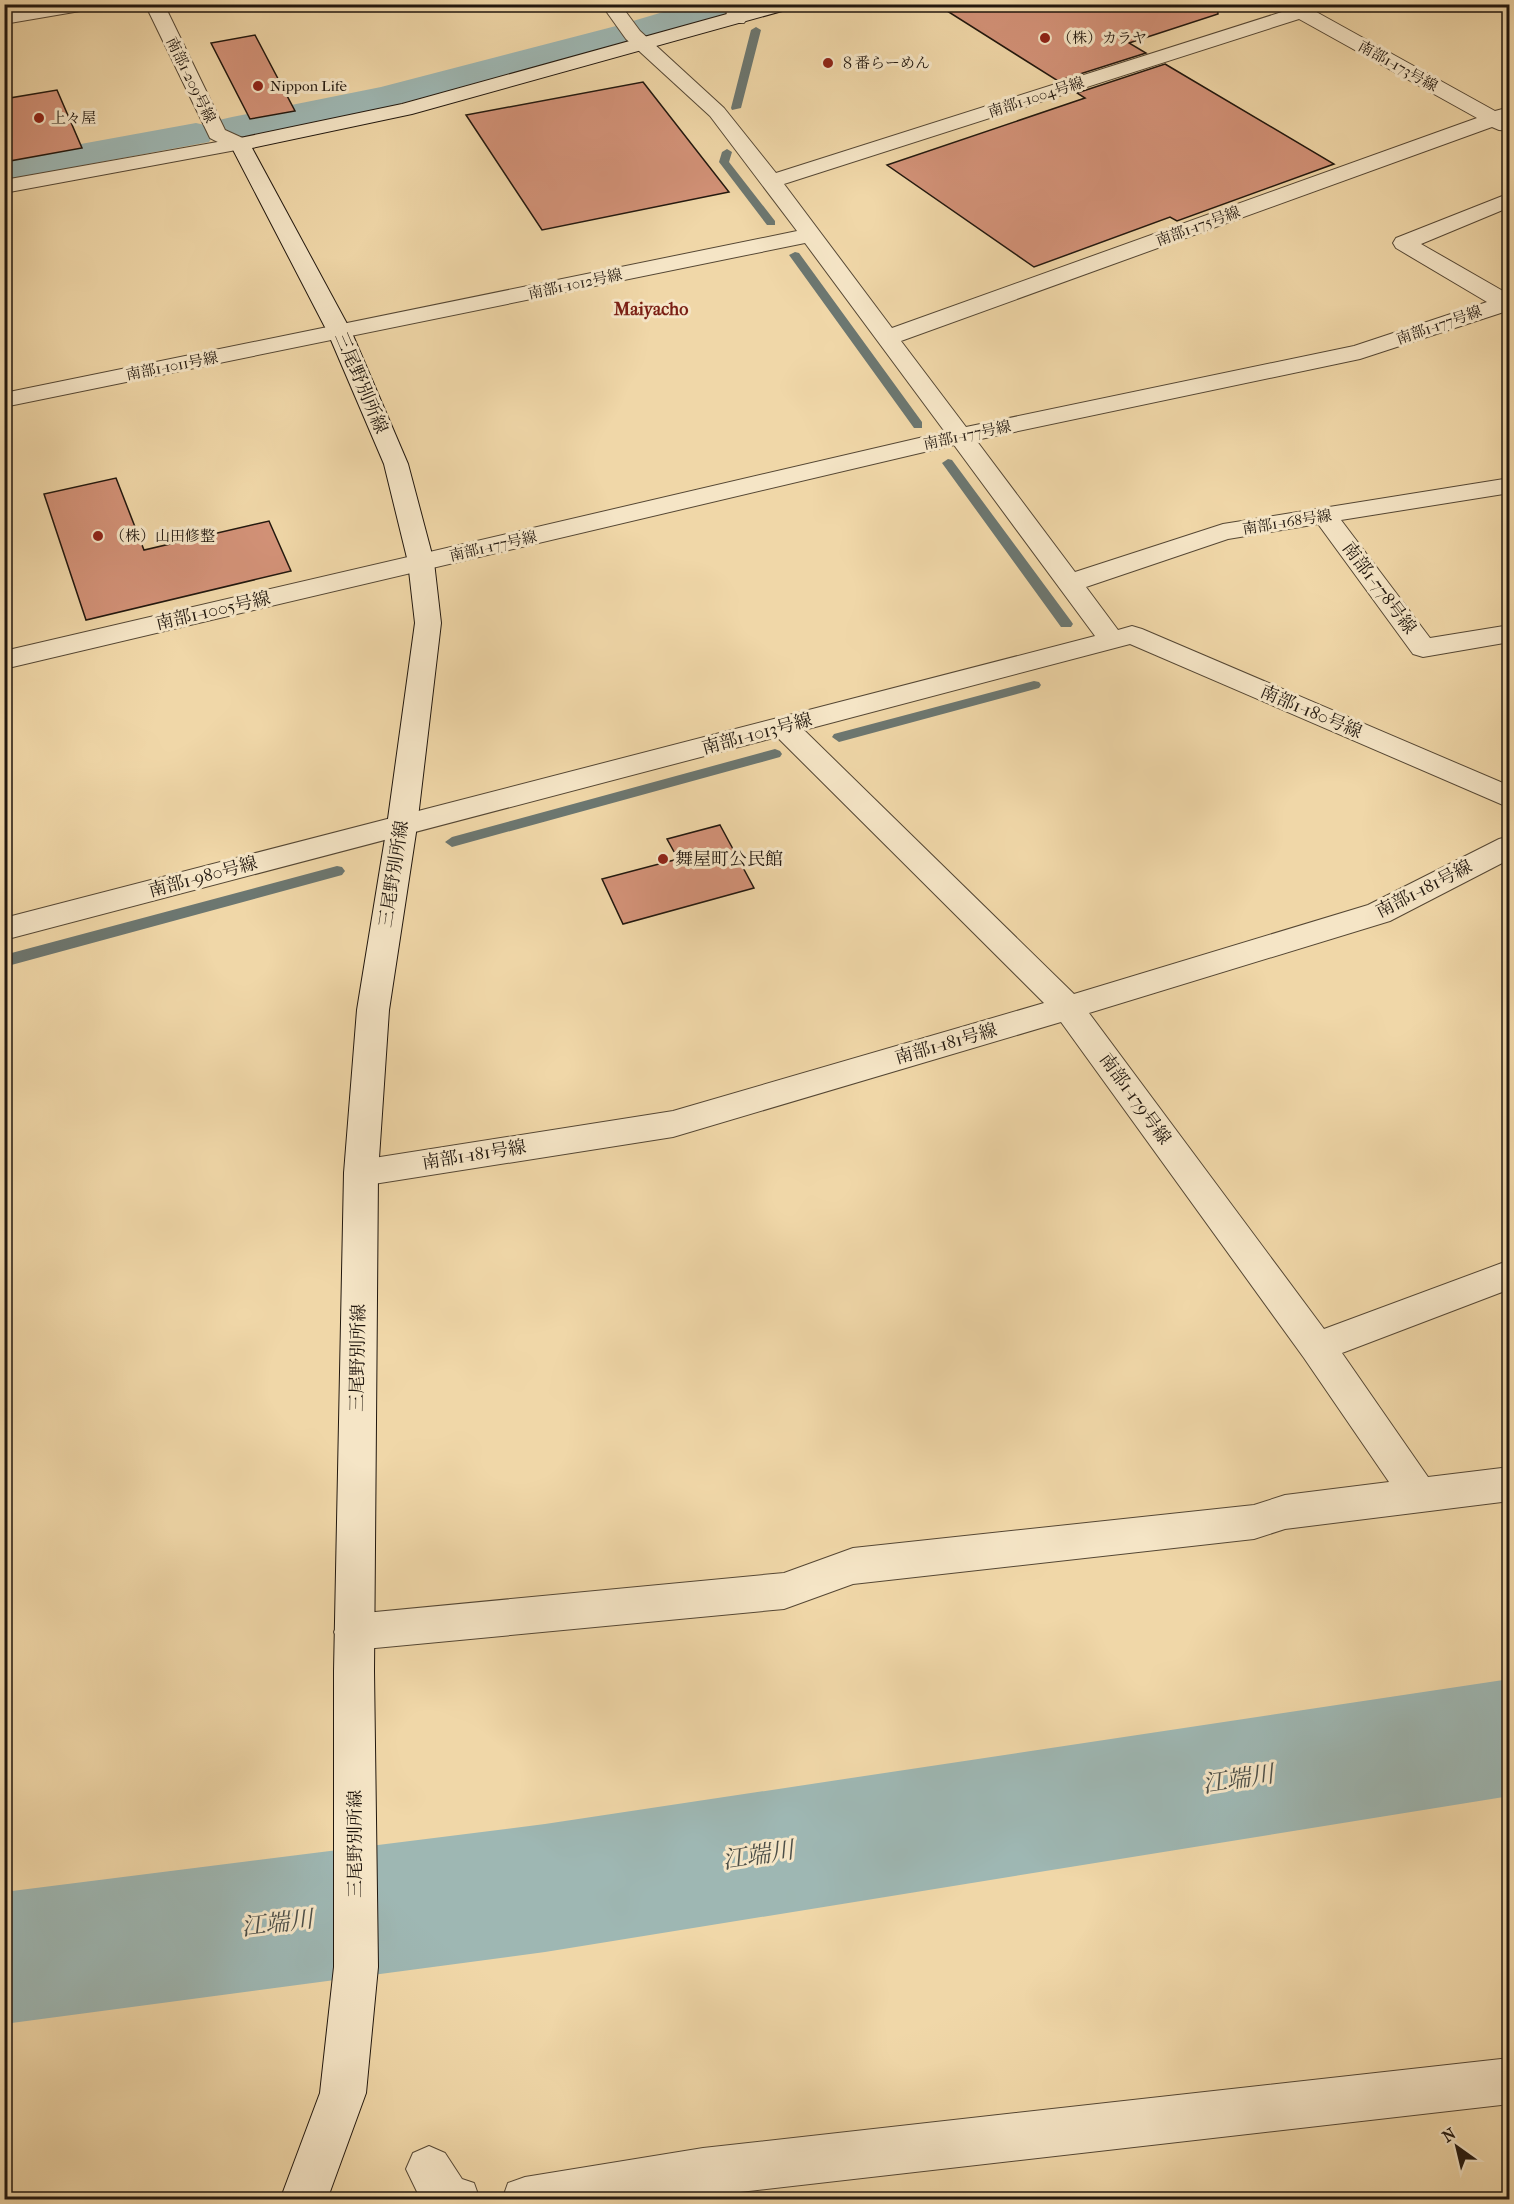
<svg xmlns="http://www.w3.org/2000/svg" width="1514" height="2204" viewBox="0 0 1514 2204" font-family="'IM FELL French Canon','Noto Serif JP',serif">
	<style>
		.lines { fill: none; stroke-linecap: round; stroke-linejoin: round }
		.stream { fill: #6c7771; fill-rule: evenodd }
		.canal { fill: #9eb7b3; fill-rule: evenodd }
		.river { fill: #9eb7b3; fill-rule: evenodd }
		.building { fill: #d39278; stroke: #21170e; stroke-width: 1.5 }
		.pedestrian-casing { stroke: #554734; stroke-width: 2 }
		.minor-casing { stroke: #554734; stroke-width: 2 }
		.tertiary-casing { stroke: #554734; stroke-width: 2 }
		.secondary-casing { stroke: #21170e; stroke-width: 2 }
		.pedestrian { fill: #f5e5c6; fill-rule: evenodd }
		.minor { fill: #f5e5c6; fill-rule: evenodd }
		.tertiary { fill: #f5e5c6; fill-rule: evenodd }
		.secondary { fill: #f5e5c6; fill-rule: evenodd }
		.poi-dot { fill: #8f2418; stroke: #f5e5c6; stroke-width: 2 }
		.labels { text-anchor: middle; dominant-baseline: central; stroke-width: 6; stroke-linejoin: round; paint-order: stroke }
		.far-poi-label { font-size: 15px; fill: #21170e; stroke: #f5e5c6; text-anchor: start }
		.far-street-label { font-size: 15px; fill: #21170e; stroke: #f5e5c6 }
		.far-quarter-label { font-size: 18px; font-weight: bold; fill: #7a1f14; stroke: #f5e5c6 }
		.street-label { font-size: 18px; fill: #21170e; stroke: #f5e5c6 }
		.poi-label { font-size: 18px; fill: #21170e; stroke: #f5e5c6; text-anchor: start }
		.near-water-label { font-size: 24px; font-style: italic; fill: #4d4f48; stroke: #f5e5c6 }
	</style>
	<rect width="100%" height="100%" fill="#f0d7a8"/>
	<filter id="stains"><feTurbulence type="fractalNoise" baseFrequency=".00333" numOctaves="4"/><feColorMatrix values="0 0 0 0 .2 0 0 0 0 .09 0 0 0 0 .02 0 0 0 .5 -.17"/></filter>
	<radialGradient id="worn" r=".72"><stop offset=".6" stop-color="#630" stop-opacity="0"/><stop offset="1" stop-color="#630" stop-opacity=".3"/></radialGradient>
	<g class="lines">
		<path class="stream" d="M 756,27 L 761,30 L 741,108 L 732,110 L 731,108 L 751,30 Z
			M 727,149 L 732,152 L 729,162 L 775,221 L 775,225 L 767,225 L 719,162 L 722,152 Z
			M 795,252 L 799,253 L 922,422 L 922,428 L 914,428 L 789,255 Z
			M 948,459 L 952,460 L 1071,621 L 1073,624 L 1071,627 L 1061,627 L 942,463 Z
			M 1034,681 L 1039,682 L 1041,685 L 1039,688 L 839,742 L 832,737 L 834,734 Z
			M 775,749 L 780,751 L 782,754 L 780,757 L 452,847 L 445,842 L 452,837 Z
			M 337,866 L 342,867 L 345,871 L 342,875 L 4,967 L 4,955 Z"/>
		<path class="canal" d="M 690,4 L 730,4 L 732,8 L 727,15 C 701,23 658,42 633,35 L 628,43 L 384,108 L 232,139 L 219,136 L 214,128 L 219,120 L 232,117 L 381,87 L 616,26 L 628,29 L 633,21 Z
			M 196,123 L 209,126 L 214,134 L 209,142 L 4,180 L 4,158 Z"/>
		<path class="river" d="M 1510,1679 L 1510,1796 L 545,1952 L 4,2024 L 4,1892 L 545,1824 Z"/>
	</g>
	<path class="building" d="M 936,4 L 1217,4 L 1218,14 L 1129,43 L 1146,53 L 1058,81 Z
		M 255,35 L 295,111 L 250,119 L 211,43 Z
		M 1165,64 L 1334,164 L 1177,221 L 1170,217 L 1034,267 L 887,165 L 1085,98 L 1077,93 Z
		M 643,82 L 729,192 L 542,230 L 466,115 Z
		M 57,90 L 82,148 L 4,162 L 4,99 Z
		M 116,478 L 144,550 L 269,521 L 291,571 L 86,620 L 44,494 Z
		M 720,825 L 754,888 L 623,924 L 602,879 L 678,859 L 667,839 Z"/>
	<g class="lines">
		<g class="pedestrian-casing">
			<path id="pedestrian" d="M 1510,2058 L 1510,2104 L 671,2200 L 502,2200 L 508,2183 L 525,2177 L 703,2148 Z
				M 429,2146 L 445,2153 L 462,2179 L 474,2183 L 480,2200 L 421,2200 L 406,2169 L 413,2153 Z"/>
		</g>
		<g class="minor-casing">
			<path id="minor" d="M 49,4 L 95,4 L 93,8 L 86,10 L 4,24 L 4,12 Z
				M 145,4 L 164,4 L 225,130 L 247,140 L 250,144 L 247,148 C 234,152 222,144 210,138 Z
				M 601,4 L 620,4 L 640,31 L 724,108 L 776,173 L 1285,11 L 1278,4 L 1302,4 L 1495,111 L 1510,107 L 1510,131 L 1499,130 L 1492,127 L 901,341 L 966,427 L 1354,346 L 1487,302 L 1396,248 L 1393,243 L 1396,238 L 1510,193 L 1510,207 L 1421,244 L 1510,295 L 1510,310 L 1360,359 L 976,440 L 1075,572 L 1223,524 L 1510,478 L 1510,493 L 1341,520 L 1430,638 L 1510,625 L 1510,642 L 1423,657 L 1413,654 L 1318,524 L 1228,539 L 1086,587 L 1118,630 L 1132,626 L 1142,629 L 1510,786 L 1510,808 L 1130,644 L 804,730 L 1074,994 L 1368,905 L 1499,839 L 1510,836 L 1510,859 L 1390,921 L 1089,1013 L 1324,1329 L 1510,1260 L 1510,1289 L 1342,1353 L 1428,1477 L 1510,1467 L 1510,1501 L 1285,1529 L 1254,1539 L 853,1584 L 784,1609 L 354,1650 L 340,1645 L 334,1632 L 340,1619 L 354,1614 L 784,1573 L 853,1548 L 1254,1505 L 1285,1495 L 1389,1482 L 1304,1358 L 1061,1022 L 673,1137 L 361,1186 L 349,1182 L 344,1173 L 349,1164 L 361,1160 L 673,1111 L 1044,1003 L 777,737 L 4,940 L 4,918 L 1095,636 L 954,445 L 4,669 L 4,651 L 945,432 L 805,243 L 4,407 L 4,393 L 797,231 L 710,116 L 626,39 ZM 1299,19 L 1477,118 L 892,328 L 784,184 Z
				M 726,4 L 746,4 L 747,19 L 744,23 L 730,23 L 727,19 Z"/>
		</g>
		<g class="tertiary-casing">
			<path id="tertiary" d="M 240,138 L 247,140 L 250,144 L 247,148 L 4,193 L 4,180 Z"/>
		</g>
		<g class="secondary-casing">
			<path id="secondary" d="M 763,4 L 795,4 L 793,8 L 412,114 L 252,148 L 352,333 L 408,464 L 434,562 L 441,623 L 417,826 L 389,1010 L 378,1173 L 374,1671 L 378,1967 L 366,2093 L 327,2200 L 280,2200 L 320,2093 L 334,1967 L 334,1671 L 344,1173 L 357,1010 L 387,826 L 415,623 L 408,562 L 384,464 L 328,333 L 230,144 L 233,140 L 240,138 L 402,104 Z"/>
		</g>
		<use href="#pedestrian" class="pedestrian"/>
		<use href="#minor" class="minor"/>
		<use href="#tertiary" class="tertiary"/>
		<use href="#secondary" class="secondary"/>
	</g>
	<g class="poi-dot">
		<circle cx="1045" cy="38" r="6"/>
		<circle cx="828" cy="63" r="6"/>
		<circle cx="258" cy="86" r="6"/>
		<circle cx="39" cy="118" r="6"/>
		<circle cx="98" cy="536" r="6"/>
		<circle cx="663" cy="859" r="6"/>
	</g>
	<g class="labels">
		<g class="far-poi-label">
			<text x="1057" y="38">（株）カラヤ</text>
			<text x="840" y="63">８番らーめん</text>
			<text x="270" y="86">Nippon Life</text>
			<text x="51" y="118">上々屋</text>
			<text x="110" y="536">（株）山田修整</text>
		</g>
		<g class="far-street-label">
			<text transform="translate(1398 66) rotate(29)">南部1-173号線</text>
			<text transform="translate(191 80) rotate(64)">南部1-209号線</text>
			<text transform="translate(1036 97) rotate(-18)">南部1-1004号線</text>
			<text transform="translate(1198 226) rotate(-20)">南部1-175号線</text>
			<text transform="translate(575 284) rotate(-12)">南部1-1012号線</text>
			<text transform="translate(1439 325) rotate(-19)">南部1-177号線</text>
			<text transform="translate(172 366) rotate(-11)">南部1-1011号線</text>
			<text transform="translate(967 435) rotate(-12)">南部1-177号線</text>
			<text transform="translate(1287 522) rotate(-9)">南部1-168号線</text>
			<text transform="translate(493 546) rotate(-13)">南部1-177号線</text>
		</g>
		<g class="far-quarter-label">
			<text x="651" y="309">Maiyacho</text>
		</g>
		<g class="street-label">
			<text transform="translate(361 383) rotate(67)">三尾野別所線</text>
			<text transform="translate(1379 588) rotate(53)">南部1-778号線</text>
			<text transform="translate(213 611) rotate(-13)">南部1-1005号線</text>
			<text transform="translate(1311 712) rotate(23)">南部1-180号線</text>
			<text transform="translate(757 734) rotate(-15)">南部1-1013号線</text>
			<text transform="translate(394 874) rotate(-81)">三尾野別所線</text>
			<text transform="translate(203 877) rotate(-15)">南部1-980号線</text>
			<text transform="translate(1424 889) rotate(-27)">南部1-181号線</text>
			<text transform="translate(946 1044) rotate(-16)">南部1-181号線</text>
			<text transform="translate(1135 1099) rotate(54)">南部1-179号線</text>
			<text transform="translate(474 1155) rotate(-9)">南部1-181号線</text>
			<text transform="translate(358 1358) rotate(-89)">三尾野別所線</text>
			<text transform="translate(355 1844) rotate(-90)">三尾野別所線</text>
		</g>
		<g class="poi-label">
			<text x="675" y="859">舞屋町公民館</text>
		</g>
		<g class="near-water-label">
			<text transform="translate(1238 1779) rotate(-9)">江端川</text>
			<text transform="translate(758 1855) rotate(-9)">江端川</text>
			<text transform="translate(277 1923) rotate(-7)">江端川</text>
		</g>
	</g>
	<rect width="1514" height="2204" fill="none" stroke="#f0d7a8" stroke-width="24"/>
	<rect x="6" y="6" width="1502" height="2192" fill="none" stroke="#21170e" stroke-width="3"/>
	<rect x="12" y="12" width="1490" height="2180" fill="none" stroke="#21170e" stroke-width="1.5"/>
	<g transform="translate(1457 2147) rotate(326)" stroke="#f5e5c6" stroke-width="4.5" paint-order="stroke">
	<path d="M0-4.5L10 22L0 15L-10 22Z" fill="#21170e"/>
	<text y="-9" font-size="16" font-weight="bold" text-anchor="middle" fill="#21170e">N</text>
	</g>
	<rect width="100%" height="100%" filter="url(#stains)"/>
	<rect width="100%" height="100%" fill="url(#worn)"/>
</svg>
